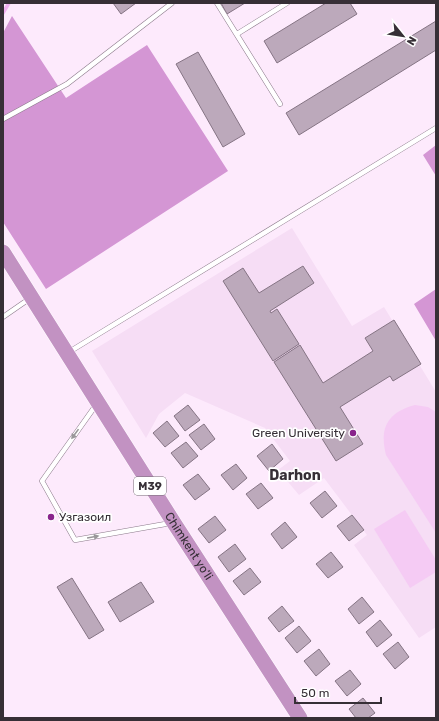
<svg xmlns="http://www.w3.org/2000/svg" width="439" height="721" viewBox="0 0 439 721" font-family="Rubik,sans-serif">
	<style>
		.built { fill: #f6ddf5 }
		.green { fill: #f5cbf4 }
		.forest { fill: #d496d4 }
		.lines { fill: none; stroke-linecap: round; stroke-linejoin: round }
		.stream { stroke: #f1b1f0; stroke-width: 3.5 }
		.building { fill: #bca9bb; stroke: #857484 }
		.service-casing { stroke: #8c7a8b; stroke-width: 5.5 }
		.trunk-casing { stroke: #fff; stroke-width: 16 }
		.service { stroke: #fff; stroke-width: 4.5 }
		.trunk { stroke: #c292c2; stroke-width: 15 }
		.oneway { fill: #9a979a }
		.poi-dot { fill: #89248c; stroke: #fff; stroke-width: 1.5 }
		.labels { text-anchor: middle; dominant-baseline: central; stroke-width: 3.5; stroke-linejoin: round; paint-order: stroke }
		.shield { fill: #fff; stroke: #726d72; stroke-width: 1 }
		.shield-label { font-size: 11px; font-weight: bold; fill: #362f36 }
		.poi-label { font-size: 12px; fill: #362f36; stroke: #fff; text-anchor: end }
		.street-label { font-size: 12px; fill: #362f36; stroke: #fff }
		.quarter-label { font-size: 14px; font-weight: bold; fill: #362f36; stroke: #fff }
	</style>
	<rect width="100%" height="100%" fill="#fdeafc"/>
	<path class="built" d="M 292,228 L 352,326 L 384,307 L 436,392 L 436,627 L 419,638 L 354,545 L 367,535 L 324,478 L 299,495 L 278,470 L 290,461 L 265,428 L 185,393 L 159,414 L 146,438 L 92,351 Z"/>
	<path class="green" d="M 415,405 L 428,407 L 436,412 L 436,533 L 386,455 C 379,428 388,412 415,405 Z
		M 405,510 L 436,560 L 436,572 L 410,588 L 374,529 Z"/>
	<path class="forest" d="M 12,16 L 66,98 L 147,45 L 228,171 L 46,289 L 3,222 L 3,33 Z
		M 436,145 L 436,176 L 423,155 Z
		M 436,289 L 436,341 L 414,304 Z"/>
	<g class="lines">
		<path class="stream" d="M 3,13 L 9,3"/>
	</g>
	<path class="building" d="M 113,3 L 136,3 L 121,14 Z
		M 221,3 L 245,3 L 227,14 Z
		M 326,3 L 350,3 L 357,14 L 277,63 L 264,41 Z
		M 436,21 L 436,50 L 299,135 L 286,113 Z
		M 198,52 L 245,134 L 223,147 L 176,64 Z
		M 303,266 L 314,283 L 270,311 L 271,313 L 277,309 L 299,344 L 273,361 L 223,281 L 243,268 L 259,293 Z
		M 394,320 L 421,364 L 393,381 L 390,376 L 340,407 L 363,444 L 336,461 L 274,362 L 300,345 L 323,383 L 373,351 L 365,338 Z
		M 188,405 L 200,420 L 185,431 L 174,416 Z
		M 167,421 L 179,436 L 165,447 L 153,433 Z
		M 204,424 L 215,439 L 201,450 L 189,435 Z
		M 186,442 L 198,456 L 183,468 L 171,453 Z
		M 272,444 L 283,459 L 269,471 L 257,456 Z
		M 236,464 L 247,478 L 233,490 L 221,475 Z
		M 198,474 L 210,489 L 195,500 L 183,485 Z
		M 261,483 L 273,498 L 258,509 L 246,494 Z
		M 325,491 L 337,506 L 322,518 L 310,503 Z
		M 352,515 L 364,530 L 349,541 L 337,526 Z
		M 215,516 L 226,530 L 209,543 L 198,529 Z
		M 285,522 L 297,537 L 282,549 L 271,534 Z
		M 235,544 L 246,559 L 229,572 L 218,557 Z
		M 331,552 L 343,567 L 328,578 L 316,564 Z
		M 250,568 L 261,582 L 244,595 L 233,581 Z
		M 72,578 L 104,630 L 89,639 L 57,587 Z
		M 141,582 L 154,602 L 120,622 L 108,602 Z
		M 362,597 L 374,612 L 359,624 L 348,609 Z
		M 282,606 L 294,621 L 279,632 L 268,618 Z
		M 380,620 L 392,635 L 377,647 L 366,632 Z
		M 299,626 L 311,641 L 297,653 L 285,638 Z
		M 398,642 L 409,657 L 395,669 L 383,654 Z
		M 319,649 L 330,664 L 316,676 L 304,661 Z
		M 350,670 L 361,684 L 347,696 L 335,681 Z
		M 363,698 L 375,713 L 368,718 L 356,718 L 349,709 Z"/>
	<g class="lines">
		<g class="service-casing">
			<path id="service" d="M 217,3 L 280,104
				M 237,34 L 287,3
				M 3,119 L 67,84 L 172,3
				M 3,317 L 29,299
				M 69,352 L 436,128
				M 96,405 L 42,481 L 75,540 L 171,523"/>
		</g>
		<g class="trunk-casing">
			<g id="trunk">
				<path id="s1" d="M 3,252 L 174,523 L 300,718"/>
			</g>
		</g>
		<use href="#service" class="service"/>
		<use href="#trunk" class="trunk"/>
	</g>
	<defs><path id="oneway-solid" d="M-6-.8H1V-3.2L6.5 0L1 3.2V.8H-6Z"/></defs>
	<g class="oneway">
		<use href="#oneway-solid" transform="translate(75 434) rotate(126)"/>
		<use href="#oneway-solid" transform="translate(93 537) rotate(-10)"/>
	</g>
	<g class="poi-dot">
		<circle cx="353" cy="433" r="4"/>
		<circle cx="51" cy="517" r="4"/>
	</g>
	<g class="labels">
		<rect class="shield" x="134" y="477" width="32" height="18" rx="3"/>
		<g class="shield-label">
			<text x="150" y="486">M39</text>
		</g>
		<g class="poi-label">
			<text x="345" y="433">Green University</text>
			<text x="59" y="517" text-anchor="start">Узгазоил</text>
		</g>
		<g class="street-label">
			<text stroke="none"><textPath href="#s1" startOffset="348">Chimkent yo‘li</textPath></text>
		</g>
		<g class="quarter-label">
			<text x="295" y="475">Darhon</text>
		</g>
	</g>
	<rect width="439" height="721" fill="none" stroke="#362f36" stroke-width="8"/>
	<g transform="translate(403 36) rotate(120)" stroke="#ffffff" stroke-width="3" paint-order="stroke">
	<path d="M0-3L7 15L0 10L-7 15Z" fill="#362f36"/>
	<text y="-6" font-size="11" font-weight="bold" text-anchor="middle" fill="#362f36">N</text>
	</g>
	<path d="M295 697v6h86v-6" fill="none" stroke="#362f36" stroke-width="2"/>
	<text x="301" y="697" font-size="12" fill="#362f36" stroke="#ffffff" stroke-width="3" paint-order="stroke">50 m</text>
</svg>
